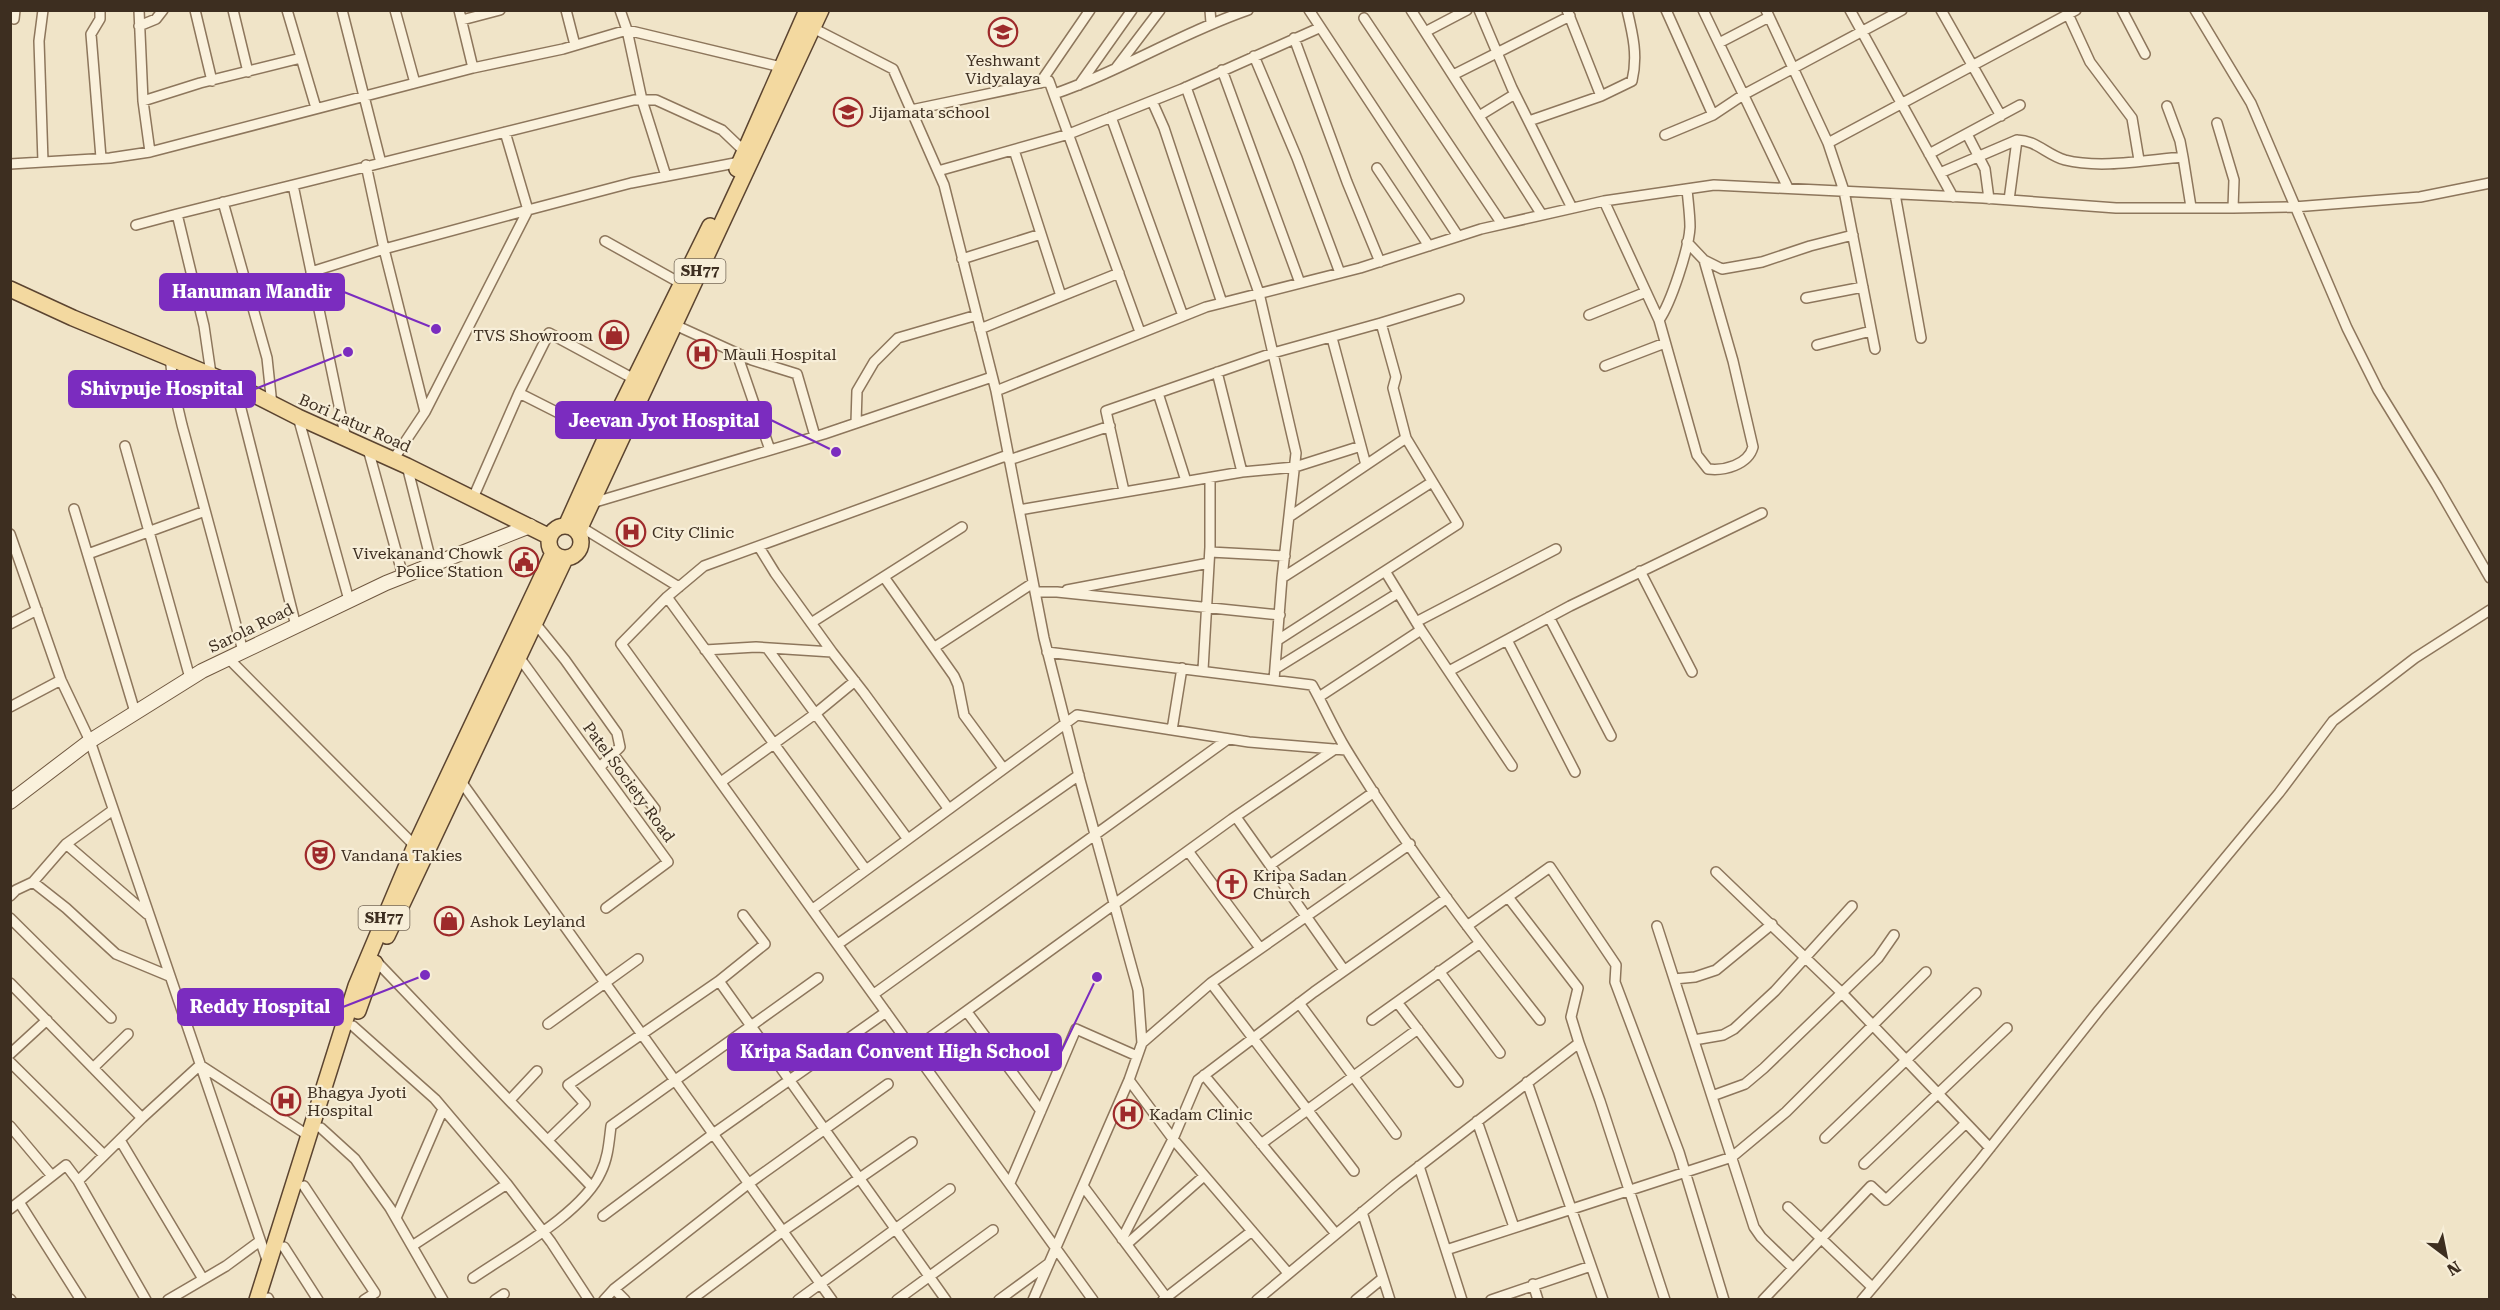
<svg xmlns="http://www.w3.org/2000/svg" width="2500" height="1310" viewBox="0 0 2500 1310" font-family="'Roboto Serif',serif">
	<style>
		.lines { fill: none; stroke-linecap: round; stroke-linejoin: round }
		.street-casing { stroke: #8d765c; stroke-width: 12 }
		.secondary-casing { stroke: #6f573f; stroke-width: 16 }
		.primary-casing { stroke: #5b4430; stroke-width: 18 }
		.street { stroke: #faf1dc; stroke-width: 9 }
		.secondary { stroke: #faf1dc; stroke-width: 14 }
		.primary { stroke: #f3d9a0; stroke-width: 15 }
		.labels { text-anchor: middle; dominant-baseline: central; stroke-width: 4.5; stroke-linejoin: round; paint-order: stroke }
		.shield { fill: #f7eed8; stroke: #756857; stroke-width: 1.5 }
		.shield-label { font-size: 15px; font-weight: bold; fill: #3d2e20 }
		.poi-label { font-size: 16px; fill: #3d2e20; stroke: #f7eed8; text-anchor: start }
		.street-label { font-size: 16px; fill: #3d2e20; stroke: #f7eed8 }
		.leader { fill: none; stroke: #7b2cbf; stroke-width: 2 }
		.callout-dot { fill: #7b2cbf; stroke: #f7eed8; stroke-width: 2 }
		.callout { fill: #7b2cbf; stroke: #7b2cbf; stroke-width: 2 }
		.callout-label { font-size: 18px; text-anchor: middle; font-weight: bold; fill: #fff }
	</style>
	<rect width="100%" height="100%" fill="#f0e4c8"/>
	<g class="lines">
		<g class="street-casing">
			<path id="street" d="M 100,10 L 100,19 L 91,34 L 101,158
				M 139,10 L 143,101 L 150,152
				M 195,10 L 212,81
				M 233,10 L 248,72
				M 287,10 L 316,108
				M 342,10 L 381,163
				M 395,10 L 415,83
				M 459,10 L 473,68
				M 566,10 L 575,45
				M 620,10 L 627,30 L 642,100 L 666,176
				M 1210,10 L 1211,23
				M 1309,10 L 1458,236
				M 1411,10 L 1542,215
				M 1479,10 L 1512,88 L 1572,208
				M 1666,10 L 1713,115
				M 1703,10 L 1788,188
				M 1766,10 L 1828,143 L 2076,10
				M 1850,10 L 1953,197
				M 1941,10 L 2001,116
				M 2122,10 L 2145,54
				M 2195,10 L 2251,103 L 2347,328 L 2378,390 L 2437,486 L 2490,578
				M 2067,12 L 2090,62 L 2132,118 L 2139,160
				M 1364,18 L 1502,224
				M 14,19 L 15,10
				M 462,20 L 500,10
				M 139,26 L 156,19 L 163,10
				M 813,28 L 893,69 L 944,185 L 996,391 L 1044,638 L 1080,780 L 1138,990 L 1142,1043 L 1129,1080 L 1033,1300
				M 1425,32 L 1467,10
				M 1294,38 L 1347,182 L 1380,262
				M 1719,43 L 1769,17
				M 1254,56 L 1297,158 L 1340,273
				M 1116,68 L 1160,10
				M 1222,70 L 1300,283
				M 1453,75 L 1570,16
				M 1040,83 L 1090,10
				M 1079,85 L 1132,10
				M 1186,87 L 1259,293 L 1296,453 L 1282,578 L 1274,680
				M 1054,94 C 1121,71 1181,33 1248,10
				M 1601,96 L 1632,81 C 1638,56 1633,35 1627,10
				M 143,101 L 200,83 L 301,58
				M 1152,101 L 1164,128 L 1222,303
				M 2167,106 L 2180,141 L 2183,157
				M 911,110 L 1049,81 L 1140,332
				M 1479,116 L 1515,94
				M 1111,117 L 1183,316
				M 1529,121 L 1601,96 L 1567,10
				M 2217,123 L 2234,180 L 2233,208
				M 1967,134 L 1985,169 L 1989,199
				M 1665,135 L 1713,115 L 1743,95 L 1902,10
				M 1828,143 L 1844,191 L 1875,349
				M 1014,150 L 1061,296
				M 1929,154 L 2020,105
				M 43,162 L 39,41 L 43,10
				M 10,164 L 110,158 L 150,152 L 473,68 L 563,49 L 627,30 L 781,67
				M 1377,168 L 1429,246
				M 938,171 L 1069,134 L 1182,89 L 1319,28
				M 1940,173 L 2017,140 C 2036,140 2047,155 2065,160 C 2101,169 2146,160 2183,157 L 2191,207
				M 1895,194 L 1921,338
				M 2009,200 L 2017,140
				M 1604,201 L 1659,320 L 1697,455 L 1708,469 C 1724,471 1748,465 1753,447 L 1733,361 L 1704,260
				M 223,202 L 267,358 L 272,405
				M 136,225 L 177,214
				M 605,241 L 682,284
				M 1687,242 L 1704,260 L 1722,269 L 1762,262 L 1810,246 L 1853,235
				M 962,259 L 1041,234
				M 311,272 L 384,249 L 366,165
				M 1806,298 L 1863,287
				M 1589,315 L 1646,292
				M 1659,320 C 1671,303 1689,248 1690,227 C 1690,215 1688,201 1687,189
				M 1381,323 L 1459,299
				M 675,325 L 752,360 L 797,374 L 815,436
				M 980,329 L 1119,273
				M 1332,338 L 1366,465
				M 1817,345 L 1871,331
				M 737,354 L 770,450
				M 170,357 L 174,391 L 182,425 L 243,651
				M 1605,366 L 1665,343
				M 1217,372 L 1242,472
				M 211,374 L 204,326 L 177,214 L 293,185
				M 235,385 L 296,626
				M 996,391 L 1206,307 L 1360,268 L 1481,229 L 1604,201 L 1714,185 L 1983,198 L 2116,208 L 2233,208 L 2294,207 L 2420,197 L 2490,183
				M 519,393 L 549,333 L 634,379
				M 1158,393 L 1186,481
				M 425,412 L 384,249 L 528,210 L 505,132
				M 298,417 L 349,600
				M 856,423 L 857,391 L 874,362 L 898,338 L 977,315
				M 346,439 L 293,185 L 634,100 L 656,100 L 722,130 L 744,151
				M 125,446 L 190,678
				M 368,449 L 403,576
				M 393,460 L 425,412 L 528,210 L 631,183 L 740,162
				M 1009,460 L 1110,426
				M 407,466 L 432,565
				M 1124,491 L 1106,411 L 1273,353 L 1381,323 L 1396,377 L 1393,388 L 1406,438 L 1289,517
				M 473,498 L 519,393 L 606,437
				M 592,503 L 824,434 L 992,377
				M 74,509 L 135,712
				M 1019,510 L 1242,472 L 1295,467 L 1361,446
				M 581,527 L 679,587
				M 10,534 L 61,680 L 90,741 L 268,1263
				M 759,547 L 775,573 L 832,652
				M 1210,552 L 1285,556
				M 88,554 L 205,511
				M 1385,571 L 1421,630 L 1512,766
				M 1640,571 L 1692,672
				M 884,577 L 954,676 L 958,685 L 964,715 L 1003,768
				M 1282,578 L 1432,482
				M 1067,590 L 1209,563
				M 1035,592 L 1057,592 L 1280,615
				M 667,597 L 704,566 L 1008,455
				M 1549,617 L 1611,736
				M 1416,622 L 1556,549
				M 535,623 L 565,660 L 617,733 L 620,747 L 600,767
				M 811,623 L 962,527
				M 10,624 L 37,610
				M 1278,640 L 1458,524 L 1406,438
				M 1507,640 L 1575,772
				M 935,647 L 1033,583
				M 767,648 L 907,838
				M 705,650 L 756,647 L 832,652 L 864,693 L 948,808
				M 1047,652 L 1312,685 C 1324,706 1333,728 1346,749 C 1404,844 1471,933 1540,1020
				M 519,657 L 668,862 L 606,908
				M 228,658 L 415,846
				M 1275,669 L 1398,593
				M 1203,670 L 1210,547 L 1210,479
				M 1449,671 L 1570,606 L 1762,513
				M 1319,697 L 1421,630
				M 10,707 L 61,680
				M 1172,730 L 1182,668
				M 613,754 L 655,809
				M 460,780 L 832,1300
				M 721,782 L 815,714 L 855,681
				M 1236,817 L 1344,970
				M 66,844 L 147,914
				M 1188,851 L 1260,948
				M 1270,865 L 1374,792
				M 866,870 L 667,597 L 621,644 L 1093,1300
				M 1716,872 L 1842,993 L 1990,1148
				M 33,882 L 66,844 L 113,810
				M 10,896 L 16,890 L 33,882 L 66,908 L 116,954 L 169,976
				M 1508,897 L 1578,988 L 1571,1017 L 1579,1043
				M 813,909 L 1077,715 L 1249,742 L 1346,750
				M 10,918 L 111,1018
				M 1467,926 L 1550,867 L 1616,965 L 1615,982 L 1679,1152 L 1724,1300
				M 1657,926 L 1754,1227 L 1761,1237 L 1793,1268
				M 838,944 L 1079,775
				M 376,961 L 592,1187
				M 1439,971 L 1500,1053
				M 1674,979 L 1695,977 L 1716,970 L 1772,924
				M 719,981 L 946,1300
				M 10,983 L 142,1118 L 200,1065 L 309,1136
				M 1211,983 L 1354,1171
				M 874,994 L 1228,739
				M 1397,1002 L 1458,1082
				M 1299,1003 L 1396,1134
				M 967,1012 L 1041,1111
				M 1372,1020 L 1480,943
				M 548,1024 L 638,959
				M 353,1026 L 435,1099 L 507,1184 L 551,1242 L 589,1300
				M 1694,1040 L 1723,1035 L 1734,1029 L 1775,991 L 1852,906
				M 1142,1043 L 1211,983 L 1410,844
				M 914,1049 L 1232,819 L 1335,749
				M 10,1054 L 47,1020
				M 10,1062 L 104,1155
				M 93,1068 L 128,1034
				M 1204,1075 L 1336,1234
				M 1129,1080 L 1173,1139 L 1288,1273
				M 1527,1082 L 1603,1300
				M 1712,1096 L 1745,1084 L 1764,1068 L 1878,958 L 1894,935
				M 510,1100 L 537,1071
				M 1477,1121 L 1514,1227
				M 10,1126 L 52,1176
				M 321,1128 L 355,1159 L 390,1208 L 443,1300
				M 1825,1138 L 1976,993
				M 120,1140 L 203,1279
				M 548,1140 L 585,1104 L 568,1085 L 719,981 L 765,944 L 743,915
				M 1261,1144 L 1418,1029
				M 1864,1164 L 2007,1028
				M 1419,1166 L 1462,1300
				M 78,1181 L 142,1118
				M 1010,1183 L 1076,1029 L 1137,1056
				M 304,1186 L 375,1293 L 364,1300
				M 1083,1186 L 1166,1297
				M 19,1202 L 81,1300
				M 1788,1207 L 1872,1287
				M 10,1209 L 66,1165 L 78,1181 L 146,1300
				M 1362,1212 L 1390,1300
				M 603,1216 L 713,1134 L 886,1012
				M 396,1218 L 443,1109
				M 1122,1239 L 1173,1139 L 1198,1080 L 1314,992 L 1447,898
				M 1127,1244 L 1204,1176
				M 412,1246 L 507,1184
				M 284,1247 L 318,1300
				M 1446,1250 L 1732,1157 L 1786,1112 L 1926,972
				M 473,1278 C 511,1252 583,1213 601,1172 C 608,1158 609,1142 611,1126 L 818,978
				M 1533,1284 L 1538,1300
				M 614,1289 L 625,1300
				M 268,1298 L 269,1300
				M 10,1299 L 11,1300
				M 168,1300 L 226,1266 L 260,1241
				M 495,1300 L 504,1294
				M 604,1300 L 614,1289 L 748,1184 L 888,1084
				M 691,1300 L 783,1231 L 912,1142
				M 798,1300 L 950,1189
				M 897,1300 L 993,1230
				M 999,1300 L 1048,1264
				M 1163,1300 L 1252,1231
				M 1257,1300 L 1395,1185 L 1579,1043 L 1600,1101 L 1665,1300
				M 1356,1300 L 1383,1278
				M 1491,1300 L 1591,1266
				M 1763,1300 L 1871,1186 L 1886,1200 L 1966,1123
				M 1862,1300 L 1978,1163 L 2099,1010 L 2279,793 L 2333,721 L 2415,658 L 2490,610"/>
		</g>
		<g class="secondary-casing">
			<path id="secondary" d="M 10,802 L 90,741 L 202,671 L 386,583 L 530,526"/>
		</g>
		<g class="primary-casing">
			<path id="primary" d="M 737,169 L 807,10
				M 10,289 L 73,318 L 235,385 L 298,417 L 407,466 L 550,537
				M549 542a16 16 0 1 1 32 0a16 16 0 1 1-32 0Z
				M 566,526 L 606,437 L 710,226
				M 578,532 L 821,10
				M 387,936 L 565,559
				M 358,1011 L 375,963
				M 257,1300 L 356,986 L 415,846 L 553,553"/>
		</g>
		<use href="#street" class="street"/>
		<use href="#secondary" class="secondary"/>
		<use href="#primary" class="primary"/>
	</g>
	<defs>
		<g id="school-ring" transform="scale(1.5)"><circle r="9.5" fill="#f7eed8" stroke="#9e2a2b" stroke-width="1.5"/><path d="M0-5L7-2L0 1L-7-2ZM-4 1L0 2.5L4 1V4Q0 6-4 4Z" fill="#9e2a2b"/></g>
		<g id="shop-ring" transform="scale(1.5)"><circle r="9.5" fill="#f7eed8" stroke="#9e2a2b" stroke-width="1.5"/><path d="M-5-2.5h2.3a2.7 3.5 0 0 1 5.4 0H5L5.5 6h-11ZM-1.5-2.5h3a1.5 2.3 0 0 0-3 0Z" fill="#9e2a2b"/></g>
		<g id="hospital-ring" transform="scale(1.5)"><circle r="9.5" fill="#f7eed8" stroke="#9e2a2b" stroke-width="1.5"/><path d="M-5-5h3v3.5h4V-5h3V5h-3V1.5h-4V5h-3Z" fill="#9e2a2b"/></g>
		<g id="civic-ring" transform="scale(1.5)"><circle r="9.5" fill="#f7eed8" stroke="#9e2a2b" stroke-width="1.5"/><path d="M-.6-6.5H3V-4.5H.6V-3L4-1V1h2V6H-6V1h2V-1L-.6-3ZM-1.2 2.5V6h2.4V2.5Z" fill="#9e2a2b"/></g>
		<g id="theatre-ring" transform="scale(1.5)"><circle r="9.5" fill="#f7eed8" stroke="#9e2a2b" stroke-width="1.5"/><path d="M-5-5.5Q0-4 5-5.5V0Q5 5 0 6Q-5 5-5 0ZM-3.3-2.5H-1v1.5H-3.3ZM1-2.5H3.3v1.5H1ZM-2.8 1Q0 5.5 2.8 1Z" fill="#9e2a2b"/></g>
		<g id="church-ring" transform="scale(1.5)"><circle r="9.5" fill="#f7eed8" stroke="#9e2a2b" stroke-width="1.5"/><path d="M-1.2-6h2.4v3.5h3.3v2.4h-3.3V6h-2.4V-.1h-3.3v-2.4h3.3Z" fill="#9e2a2b"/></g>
	</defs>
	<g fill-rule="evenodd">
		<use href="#school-ring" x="1003" y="32"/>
		<use href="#school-ring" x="848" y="112"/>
		<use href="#shop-ring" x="614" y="335"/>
		<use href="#hospital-ring" x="702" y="354"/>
		<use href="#hospital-ring" x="631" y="532"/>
		<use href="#civic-ring" x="524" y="562"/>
		<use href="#theatre-ring" x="320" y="855"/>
		<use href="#church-ring" x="1232" y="884"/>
		<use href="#shop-ring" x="449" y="921"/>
		<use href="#hospital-ring" x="286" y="1101"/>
		<use href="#hospital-ring" x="1128" y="1114"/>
	</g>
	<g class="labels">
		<g class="shield">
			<rect x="674.5" y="259" width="51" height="24" rx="4.5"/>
			<rect x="358.5" y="906" width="51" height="24" rx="4.5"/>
		</g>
		<g class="shield-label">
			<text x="700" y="271">SH77</text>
			<text x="384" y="918">SH77</text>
		</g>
		<g class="poi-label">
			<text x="1003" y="60" text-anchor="middle">Yeshwant<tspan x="1003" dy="18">Vidyalaya</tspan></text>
			<text x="869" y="112">Jijamata school</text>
			<text x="593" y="335" text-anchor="end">TVS Showroom</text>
			<text x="723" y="354">Mauli Hospital</text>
			<text x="652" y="532">City Clinic</text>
			<text x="503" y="553" text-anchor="end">Vivekanand Chowk<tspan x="503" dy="18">Police Station</tspan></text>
			<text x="341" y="855">Vandana Takies</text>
			<text x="1253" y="875">Kripa Sadan<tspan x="1253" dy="18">Church</tspan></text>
			<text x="470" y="921">Ashok Leyland</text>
			<text x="307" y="1092">Bhagya Jyoti<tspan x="307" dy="18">Hospital</tspan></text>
			<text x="1149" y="1114">Kadam Clinic</text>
		</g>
		<g class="street-label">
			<text transform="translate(355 423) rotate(24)">Bori Latur Road</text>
			<text transform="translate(251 628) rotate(-26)">Sarola Road</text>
			<text transform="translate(629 782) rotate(54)">Patel Society Road</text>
		</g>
	</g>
	<path class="leader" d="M436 329L344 292M348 352L255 389M836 452L771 420M425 975L343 1007M1097 977L1061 1052"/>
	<g class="callout-dot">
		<circle cx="436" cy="329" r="6"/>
		<circle cx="348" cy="352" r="6"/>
		<circle cx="836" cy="452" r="6"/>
		<circle cx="425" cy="975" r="6"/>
		<circle cx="1097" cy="977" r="6"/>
	</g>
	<g class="callout">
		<rect x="160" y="274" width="184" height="36" rx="6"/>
		<rect x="69" y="371" width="186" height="36" rx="6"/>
		<rect x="556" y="402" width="215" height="36" rx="6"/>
		<rect x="178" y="989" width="165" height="36" rx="6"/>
		<rect x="728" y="1034" width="333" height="36" rx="6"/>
	</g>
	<g class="callout-label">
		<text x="252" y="298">Hanuman Mandir</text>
		<text x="162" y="395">Shivpuje Hospital</text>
		<text x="664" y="427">Jeevan Jyot Hospital</text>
		<text x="260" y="1013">Reddy Hospital</text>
		<text x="895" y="1058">Kripa Sadan Convent High School</text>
	</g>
	<rect width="2500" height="1310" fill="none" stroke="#3d2e20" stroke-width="24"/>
	<g transform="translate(2446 1256) rotate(148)" stroke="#f7eed8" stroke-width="4.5" paint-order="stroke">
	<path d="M0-4.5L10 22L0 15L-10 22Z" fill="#3d2e20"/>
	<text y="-9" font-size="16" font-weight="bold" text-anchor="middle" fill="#3d2e20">N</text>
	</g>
</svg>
